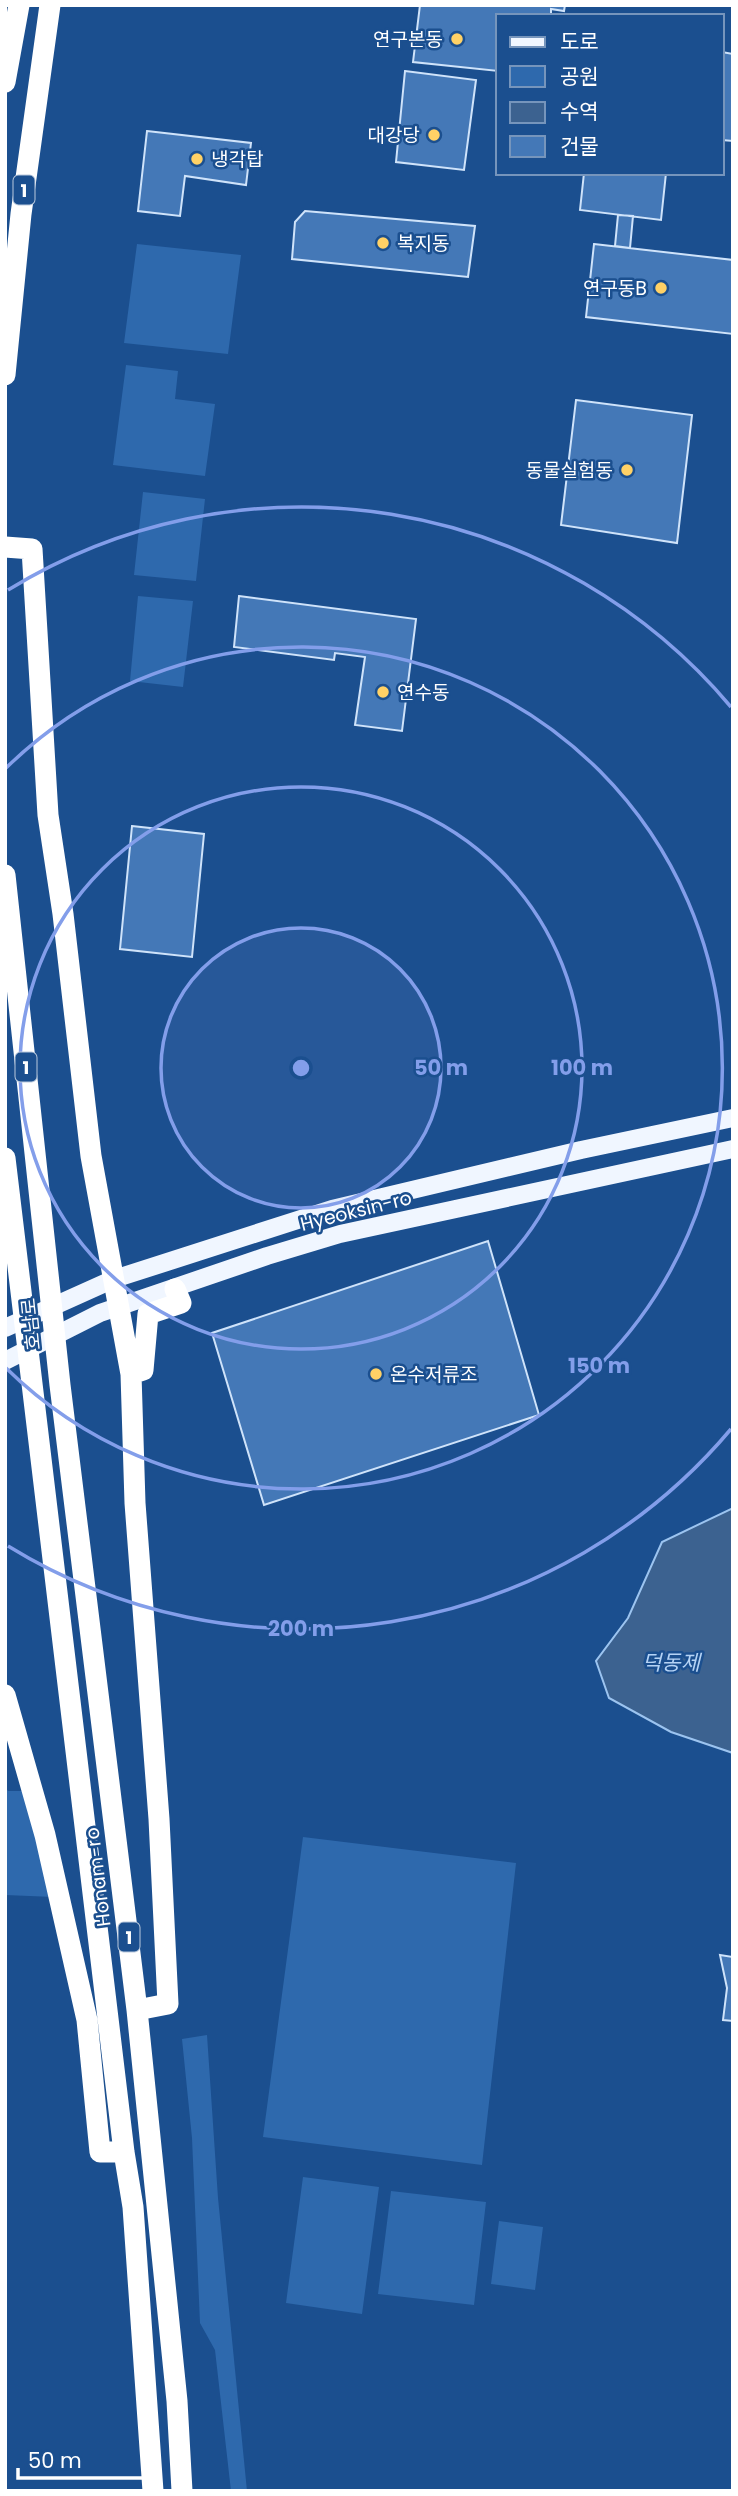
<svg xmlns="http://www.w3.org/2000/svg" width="738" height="2496" viewBox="0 0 738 2496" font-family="Poppins,'Noto Sans KR',sans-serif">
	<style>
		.green { fill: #2e69ad }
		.water { fill: #3c6290; stroke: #9cc4f0; stroke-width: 2 }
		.building { fill: #4478b7; stroke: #cfe3fa; stroke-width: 2 }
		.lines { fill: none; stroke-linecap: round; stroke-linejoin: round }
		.major { stroke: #f0f6ff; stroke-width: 18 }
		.highway { stroke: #fff; stroke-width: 21 }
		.ring { fill: none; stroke: #839eea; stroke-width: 3.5 }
		.poi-dot { fill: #ffd166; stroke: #1b4f8f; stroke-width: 2.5 }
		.labels { text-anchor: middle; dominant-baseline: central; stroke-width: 5; stroke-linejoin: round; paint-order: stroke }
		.shield { fill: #1b4f8f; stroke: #bbcadd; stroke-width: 2 }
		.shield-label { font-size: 18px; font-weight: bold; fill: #fff }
		.poi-label { font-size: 19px; fill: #fff; stroke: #1b4f8f; text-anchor: end }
		.street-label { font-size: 19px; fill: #fff; stroke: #1b4f8f }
		.water-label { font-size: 21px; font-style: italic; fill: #b5d3f5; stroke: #1b4f8f }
		.centre { fill: #839eea; stroke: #1b4f8f; stroke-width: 3.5 }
		.ring-label { font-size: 21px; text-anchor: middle; font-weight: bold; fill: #839eea; stroke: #1b4f8f; stroke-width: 5; stroke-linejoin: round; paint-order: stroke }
	</style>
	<rect width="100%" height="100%" fill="#1b4f8f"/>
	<path class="green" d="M 137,244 L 241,255 L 228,354 L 124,343 Z
		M 126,365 L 178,371 L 175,399 L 215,404 L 205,476 L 113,465 Z
		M 143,492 L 205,499 L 196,581 L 134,575 Z
		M 138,596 L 193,601 L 183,687 L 130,681 Z
		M 5,1787 L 8,1791 L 26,1791 L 54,1897 L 5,1895 Z
		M 303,1837 L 516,1863 L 482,2165 L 263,2137 Z
		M 207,2035 L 218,2198 L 247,2491 L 231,2491 L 215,2350 L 200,2323 L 192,2138 L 182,2039 Z
		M 303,2177 L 379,2187 L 362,2314 L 286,2303 Z
		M 391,2191 L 486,2202 L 474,2305 L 378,2294 Z
		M 499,2221 L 543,2227 L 535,2290 L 491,2284 Z"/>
	<path class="water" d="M 733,1508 L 733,1753 L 671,1732 L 609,1698 L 596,1661 L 628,1618 L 662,1542 Z"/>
	<path class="building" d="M 420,5 L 565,5 L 564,11 L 551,9 L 551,16 L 498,16 L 498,71 L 413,62 Z
		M 722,52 L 733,54 L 733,141 L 722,140 Z
		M 405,71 L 476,80 L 464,170 L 396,162 Z
		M 147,131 L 251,143 L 246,185 L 185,176 L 180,216 L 138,211 Z
		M 584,173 L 666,173 L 661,220 L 580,210 Z
		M 305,211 L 475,226 L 468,277 L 292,259 L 295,222 Z
		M 618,215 L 633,216 L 630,248 L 615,246 Z
		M 594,244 L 733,260 L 733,334 L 586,317 Z
		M 576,400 L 692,415 L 677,543 L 561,525 Z
		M 239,596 L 416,619 L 402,731 L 355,725 L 365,657 L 335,653 L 334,660 L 234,647 Z
		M 132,826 L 204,834 L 192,957 L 120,949 Z
		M 488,1241 L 539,1415 L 264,1505 L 212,1333 Z
		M 720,1955 L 733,1957 L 733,2021 L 723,2020 L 727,1988 Z"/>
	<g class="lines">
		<path class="major" d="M 5,1328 L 114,1279 L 332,1209 L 581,1150 L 733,1118
			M 5,1361 L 100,1313 L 267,1256 L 340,1234 L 733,1149"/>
		<path class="highway" d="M 5,82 L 19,5
			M 5,375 L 21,214 L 50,5
			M 5,547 L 32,549 L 48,815 L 63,914 L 91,1156 L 131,1374 L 135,1503 L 159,1819 L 168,2004 L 137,2010
			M 5,875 L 60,1385 L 137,2010 L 177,2401 L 182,2491
			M 5,1158 L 124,2152 L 133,2207 L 153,2491
			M 131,1374 L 143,1370 L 148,1314 L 181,1303 L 175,1289
			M 5,1695 L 45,1835 L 87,2020 L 100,2152 L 124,2152"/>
	</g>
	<circle cx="301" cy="1068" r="140" fill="#839eea" fill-opacity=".12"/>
	<g class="ring">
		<circle cx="301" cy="1068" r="140"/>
		<circle cx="301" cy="1068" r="281"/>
		<path d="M6 768A421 421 0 1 1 6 1368"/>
		<path d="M731 1429A561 561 0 0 1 8 1546M8 590A561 561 0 0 1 731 707"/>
	</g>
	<g class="poi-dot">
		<circle cx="457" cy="39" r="7"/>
		<circle cx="434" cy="135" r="7"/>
		<circle cx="197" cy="159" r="7"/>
		<circle cx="383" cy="243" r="7"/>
		<circle cx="661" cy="288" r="7"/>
		<circle cx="627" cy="470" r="7"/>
		<circle cx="383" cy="692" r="7"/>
		<circle cx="376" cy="1374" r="7"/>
	</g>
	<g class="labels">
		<g class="shield">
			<rect x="13.5" y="175.5" width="21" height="29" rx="5"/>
			<rect x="15.5" y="1052.5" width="21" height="29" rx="5"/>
			<rect x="118.5" y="1922.5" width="21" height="29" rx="5"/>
		</g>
		<g class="shield-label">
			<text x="24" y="190">1</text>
			<text x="26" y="1067">1</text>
			<text x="129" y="1937">1</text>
		</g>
		<g class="poi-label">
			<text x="443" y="39">연구본동</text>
			<text x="420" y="135">대강당</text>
			<text x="211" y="159" text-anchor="start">냉각탑</text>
			<text x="397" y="243" text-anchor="start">복지동</text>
			<text x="647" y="288">연구동B</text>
			<text x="613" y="470">동물실험동</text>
			<text x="397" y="692" text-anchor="start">연수동</text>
			<text x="390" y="1374" text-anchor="start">온수저류조</text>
		</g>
		<g class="street-label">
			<text transform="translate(356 1211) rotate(-14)">Hyeoksin-ro</text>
			<text transform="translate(31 1324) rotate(-96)">호남로</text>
			<text transform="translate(98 1877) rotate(-97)">Honam-ro</text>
		</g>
		<g class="water-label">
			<text x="671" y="1662">덕동제</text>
		</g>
	</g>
	<circle cx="301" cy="1068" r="10" class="centre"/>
	<g class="ring-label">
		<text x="441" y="1075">50 m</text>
		<text x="582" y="1075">100 m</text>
		<text x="599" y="1373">150 m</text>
		<text x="301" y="1636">200 m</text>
	</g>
	<rect width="738" height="2496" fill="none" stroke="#ffffff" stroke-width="14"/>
	<rect x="496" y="14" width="228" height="161" fill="#1b4f8f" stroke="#7695bc" stroke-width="2"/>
	<rect x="510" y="37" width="35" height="10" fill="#f0f6ff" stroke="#7695bc" stroke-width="2"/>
	<text x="560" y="49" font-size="21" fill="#ffffff">도로</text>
	<rect x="510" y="66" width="35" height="21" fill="#2e69ad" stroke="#7695bc" stroke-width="2"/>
	<text x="560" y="84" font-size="21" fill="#ffffff">공원</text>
	<rect x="510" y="102" width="35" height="21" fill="#3c6290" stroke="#7695bc" stroke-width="2"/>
	<text x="560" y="119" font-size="21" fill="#ffffff">수역</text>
	<rect x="510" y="136" width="35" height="21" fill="#4478b7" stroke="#7695bc" stroke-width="2"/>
	<text x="560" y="154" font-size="21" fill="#ffffff">건물</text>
	<path d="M18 2468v10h140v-10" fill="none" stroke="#ffffff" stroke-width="3.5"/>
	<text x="28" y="2468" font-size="21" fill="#ffffff" stroke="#1b4f8f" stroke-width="5" paint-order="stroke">50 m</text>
</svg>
